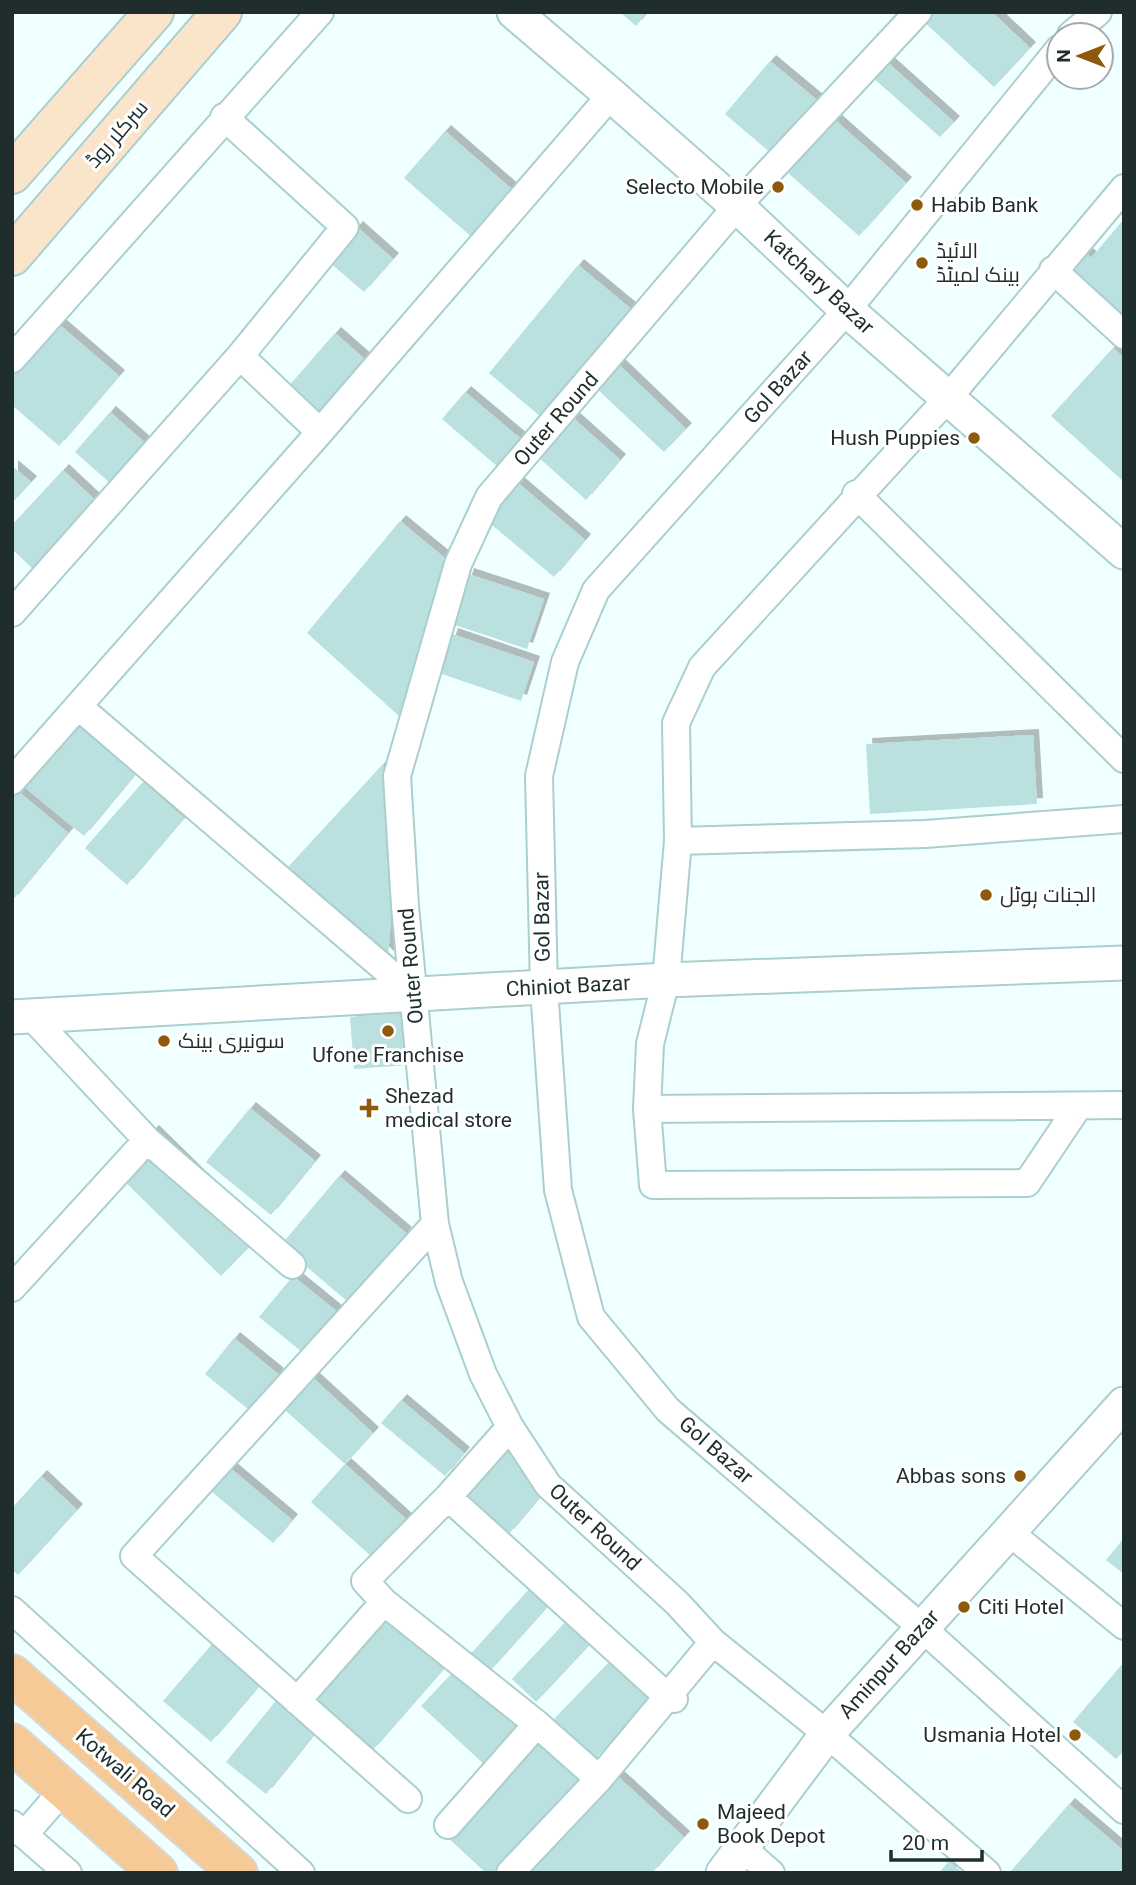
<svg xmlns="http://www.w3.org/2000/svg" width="1136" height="1885" viewBox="0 0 1136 1885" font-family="Roboto,Cairo,sans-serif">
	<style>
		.building { fill: #bae0df; filter: url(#shadow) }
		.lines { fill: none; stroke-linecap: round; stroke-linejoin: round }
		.minor-casing { stroke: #aacfce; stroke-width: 30 }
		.tertiary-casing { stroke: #aacfce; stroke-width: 37 }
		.secondary-casing { stroke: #aacfce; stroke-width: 42 }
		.primary-casing { stroke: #d7d9d9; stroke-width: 42 }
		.minor { stroke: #fff; stroke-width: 26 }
		.tertiary { stroke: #fff; stroke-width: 33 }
		.secondary { stroke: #fae5cb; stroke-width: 38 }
		.primary { stroke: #f5ca97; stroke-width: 38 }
		.poi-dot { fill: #8e590a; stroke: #fff; stroke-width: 2.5 }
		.labels { text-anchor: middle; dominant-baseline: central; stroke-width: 6; stroke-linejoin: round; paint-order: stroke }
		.street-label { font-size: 21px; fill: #1f2e2d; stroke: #fff }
		.poi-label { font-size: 21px; fill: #1f2e2d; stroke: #fff; text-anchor: start }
	</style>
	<defs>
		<filter id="shadow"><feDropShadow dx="6" dy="-6" stdDeviation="0" flood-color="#0004"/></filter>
	</defs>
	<rect width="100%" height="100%" fill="#f0ffff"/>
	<path class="building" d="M 620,12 L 647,12 L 636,26 Z
		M 925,12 L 992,12 L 1030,48 L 994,87 L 920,18 Z
		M 885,60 L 954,122 L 940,137 L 871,76 Z
		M 770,61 L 817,100 L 772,154 L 725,114 Z
		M 834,119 L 906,183 L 859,236 L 787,172 Z
		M 445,131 L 515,192 L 474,239 L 404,178 Z
		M 1124,219 L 1124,320 L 1070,273 L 1087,254 L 1091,258 Z
		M 357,227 L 393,259 L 364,292 L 328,261 Z
		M 578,265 L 636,313 L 547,422 L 489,373 Z
		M 54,320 L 119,376 L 59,446 L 12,405 L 12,367 Z
		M 335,333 L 368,362 L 320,417 L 287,388 Z
		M 1113,348 L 1124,358 L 1124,482 L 1051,416 Z
		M 616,362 L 686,429 L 664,452 L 594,386 Z
		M 465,392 L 521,439 L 498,467 L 442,419 Z
		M 110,412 L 146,444 L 111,484 L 75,452 Z
		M 571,416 L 620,460 L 586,500 L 536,455 Z
		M 12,466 L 31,482 L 12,503 Z
		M 63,470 L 96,501 L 33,569 L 12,549 L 12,525 Z
		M 517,482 L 585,540 L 554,577 L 486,520 Z
		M 400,521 L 446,559 L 399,716 L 307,633 Z
		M 468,574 L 544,599 L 527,649 L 452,624 Z
		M 452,634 L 534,662 L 521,701 L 439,673 Z
		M 79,715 L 141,767 L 84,836 L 22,785 Z
		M 1033,735 L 1037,804 L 870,814 L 866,744 Z
		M 383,764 L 392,906 L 388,957 L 288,867 Z
		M 143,782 L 184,818 L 127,885 L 85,848 Z
		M 12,786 L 68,833 L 12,901 Z
		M 404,1013 L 408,1065 L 354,1069 L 350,1017 Z
		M 250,1108 L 315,1161 L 271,1215 L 206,1162 Z
		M 153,1131 L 260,1236 L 221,1276 L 114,1171 Z
		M 339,1176 L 406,1233 L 348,1302 L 281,1245 Z
		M 293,1276 L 336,1311 L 302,1352 L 259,1317 Z
		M 234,1338 L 278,1374 L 249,1410 L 205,1374 Z
		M 313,1378 L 373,1433 L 345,1464 L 285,1410 Z
		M 401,1400 L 464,1453 L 445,1476 L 381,1423 Z
		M 500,1445 L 549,1486 L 508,1535 L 459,1494 Z
		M 224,1463 L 292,1520 L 273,1543 L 205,1486 Z
		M 345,1464 L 407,1520 L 373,1558 L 311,1502 Z
		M 41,1476 L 77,1510 L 18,1575 L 12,1570 L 12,1508 Z
		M 1124,1538 L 1124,1574 L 1106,1560 Z
		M 531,1587 L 550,1604 L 487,1674 L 468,1657 Z
		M 390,1614 L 447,1665 L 371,1752 L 314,1701 Z
		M 572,1615 L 596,1638 L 536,1702 L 512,1679 Z
		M 218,1637 L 266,1678 L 211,1742 L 163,1701 Z
		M 615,1656 L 655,1696 L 595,1759 L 554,1719 Z
		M 1124,1662 L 1124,1751 L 1116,1759 L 1073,1722 Z
		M 457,1668 L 522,1729 L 487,1767 L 421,1706 Z
		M 280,1696 L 319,1728 L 266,1794 L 226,1762 Z
		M 538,1734 L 583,1775 L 495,1873 L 486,1873 L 446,1836 Z
		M 615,1774 L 684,1837 L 652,1873 L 525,1873 Z
		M 1069,1804 L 1124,1851 L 1124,1873 L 1013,1873 L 1011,1871 Z
		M 949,1861 L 963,1873 L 939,1873 Z"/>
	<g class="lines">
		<g class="minor-casing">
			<path id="minor" d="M 918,12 L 737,206 L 489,497 L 458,564 L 397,776 L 405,906 L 435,1224 L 449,1282 L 483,1374 L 510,1427 L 548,1485 L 677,1603 L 713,1642 L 827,1734 L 987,1873
				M 1071,35 L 1098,12
				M 1059,49 L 847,310 L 596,590 L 565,662 L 539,776 L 544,988 L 558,1190 L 591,1317 L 668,1410 L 921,1627 L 1124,1810
				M 1053,270 L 1124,335
				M 240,356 L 320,432
				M 12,359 L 320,12
				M 856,494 L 1124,759
				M 12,613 L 240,356 L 345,227 L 224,117
				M 79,707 L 413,993
				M 12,781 L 320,432 L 611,95
				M 678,841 L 925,834 L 1124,819
				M 32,1017 L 147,1140 L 292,1265
				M 1078,1107 L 1027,1183 L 653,1185 L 647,1109 L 650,1044 L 666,980 L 678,841 L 676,723 L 702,667 L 948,398 L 1124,188
				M 647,1109 L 1124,1105
				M 12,1288 L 147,1140
				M 510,1427 L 448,1497 L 365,1581 L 384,1602 L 537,1724 L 599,1779
				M 448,1497 L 668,1697 L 674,1699
				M 1009,1532 L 1124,1626
				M 12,1610 L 301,1873
				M 297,1701 L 384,1602
				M 408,1799 L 134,1556 L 435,1224
				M 12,1824 L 68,1873
				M 448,1825 L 537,1724
				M 24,1835 L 64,1789
				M 742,1848 L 771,1873
				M 510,1873 L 599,1779 L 713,1642"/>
		</g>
		<g class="tertiary-casing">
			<path id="tertiary" d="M 514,12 L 611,95 L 737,206 L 847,310 L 1124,552
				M 12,1017 L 666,980 L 1124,963
				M 723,1873 L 827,1734 L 1124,1404"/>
		</g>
		<g class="secondary-casing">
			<path id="secondary" d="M 12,174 L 154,12
				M 12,256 L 222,12"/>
		</g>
		<g class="primary-casing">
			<path id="primary" d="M 12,1674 L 238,1873
				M 12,1743 L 158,1873"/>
		</g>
		<use href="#minor" class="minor"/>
		<use href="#tertiary" class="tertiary"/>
		<use href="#secondary" class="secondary"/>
		<use href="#primary" class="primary"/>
	</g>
	<g class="poi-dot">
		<circle cx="778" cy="187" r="7"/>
		<circle cx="917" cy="205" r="7"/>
		<circle cx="922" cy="263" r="7"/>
		<circle cx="974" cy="438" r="7"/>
		<circle cx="986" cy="895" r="7"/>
		<circle cx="388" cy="1031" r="7"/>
		<circle cx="164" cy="1041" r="7"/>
		<path d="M365.5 1097.5h7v7h7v7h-7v7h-7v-7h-7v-7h7z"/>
		<circle cx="1020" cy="1476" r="7"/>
		<circle cx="964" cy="1607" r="7"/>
		<circle cx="1075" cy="1735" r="7"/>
		<circle cx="703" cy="1824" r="7"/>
	</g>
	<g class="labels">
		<g class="street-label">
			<text transform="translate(117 134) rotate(-49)">سرکلر روڈ</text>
			<text transform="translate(819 282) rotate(43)">Katchary Bazar</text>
			<text transform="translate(778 387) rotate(-48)">Gol Bazar</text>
			<text transform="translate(556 419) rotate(-49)">Outer Round</text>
			<text transform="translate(542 917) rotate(-91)">Gol Bazar</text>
			<text transform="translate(411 966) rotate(-95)">Outer Round</text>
			<text transform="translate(568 986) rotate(-3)">Chiniot Bazar</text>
			<text transform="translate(716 1450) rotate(41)">Gol Bazar</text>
			<text transform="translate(595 1527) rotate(43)">Outer Round</text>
			<text transform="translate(889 1664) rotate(-48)">Aminpur Bazar</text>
			<text transform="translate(125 1773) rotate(41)">Kotwali Road</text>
		</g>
		<g class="poi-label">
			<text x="764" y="187" text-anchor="end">Selecto Mobile</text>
			<text x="931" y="205">Habib Bank</text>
			<text x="936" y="251">الائیڈ<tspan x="936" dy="24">بینک لمیٹڈ</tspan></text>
			<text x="960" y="438" text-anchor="end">Hush Puppies</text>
			<text x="1000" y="895">الجنات ہوٹل</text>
			<text x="178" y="1041">سونیری بینک</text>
			<text x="388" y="1055" text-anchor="middle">Ufone Franchise</text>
			<text x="385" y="1096">Shezad<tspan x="385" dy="24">medical store</tspan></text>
			<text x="1006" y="1476" text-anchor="end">Abbas sons</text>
			<text x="978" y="1607">Citi Hotel</text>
			<text x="1061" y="1735" text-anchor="end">Usmania Hotel</text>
			<text x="717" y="1812">Majeed<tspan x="717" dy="24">Book Depot</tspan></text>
		</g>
	</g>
	<rect width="1136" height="1885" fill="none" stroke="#1f2e2d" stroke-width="28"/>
	<g transform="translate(1080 56) rotate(270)"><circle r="33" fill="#ffffff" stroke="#a5abab" stroke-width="2"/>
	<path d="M0-5L12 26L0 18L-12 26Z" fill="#8e590a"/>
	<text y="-10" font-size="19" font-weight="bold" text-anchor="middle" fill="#1f2e2d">N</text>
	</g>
	<path d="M891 1850v10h91v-10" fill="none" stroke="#1f2e2d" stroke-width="3.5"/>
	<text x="902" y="1850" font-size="21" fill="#1f2e2d" stroke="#ffffff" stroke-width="5" paint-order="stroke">20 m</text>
</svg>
